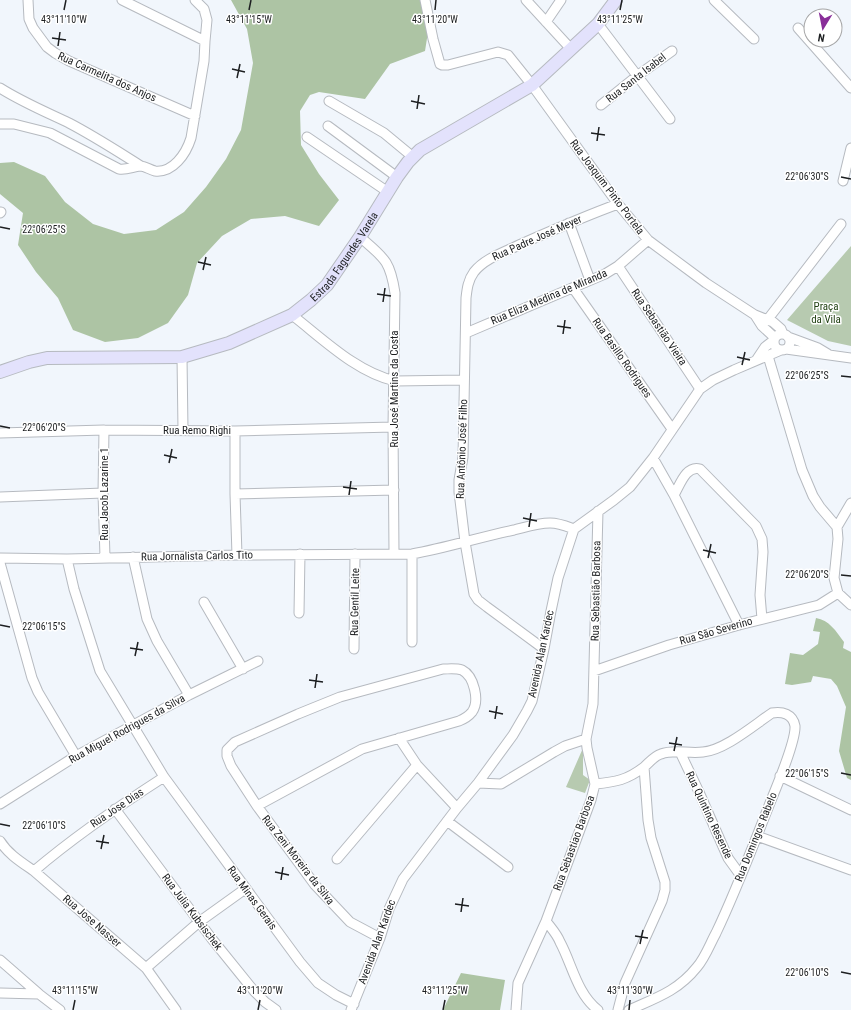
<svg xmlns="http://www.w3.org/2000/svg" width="851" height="1010" viewBox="0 0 851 1010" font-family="'Roboto Condensed',sans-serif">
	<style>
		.green { fill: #b7cab0 }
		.forest { fill: #adc4a4 }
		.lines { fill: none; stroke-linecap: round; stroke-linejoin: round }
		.street-casing { stroke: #b6bac0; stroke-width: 11 }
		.secondary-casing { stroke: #b6bac0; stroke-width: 14 }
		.street { stroke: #fff; stroke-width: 9 }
		.secondary { stroke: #e3e2fc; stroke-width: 12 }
		.ticks { fill: none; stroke: #1d1f21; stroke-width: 1.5 }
		.labels { text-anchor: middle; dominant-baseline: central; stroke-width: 3; stroke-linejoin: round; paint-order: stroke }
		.street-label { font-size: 11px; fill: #1d1f21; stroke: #fff }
		.park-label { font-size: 11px; fill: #214113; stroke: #fff }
		.ticks-label { font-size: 10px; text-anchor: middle; fill: #1d1f21; stroke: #fff; stroke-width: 3; stroke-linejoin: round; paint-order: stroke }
	</style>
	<rect width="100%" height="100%" fill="#f1f6fc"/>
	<path class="green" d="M 851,246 L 851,346 L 828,341 L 787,320 Z
		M 583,748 L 583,775 L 590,780 L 585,793 L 566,787 Z"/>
	<path class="forest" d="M 231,0 L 424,0 L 428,32 L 425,51 L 390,64 L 365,99 L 319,92 L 310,95 L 300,111 L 301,145 L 319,174 L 339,200 L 319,226 L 285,216 L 251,219 L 222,236 L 197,263 L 188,295 L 168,323 L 138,338 L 105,342 L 73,330 L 58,298 L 36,272 L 18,245 L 23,213 L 0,194 L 0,163 L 14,162 L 45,176 L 65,202 L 93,224 L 124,234 L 156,230 L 184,212 L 206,187 L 226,159 L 241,130 L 253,63 L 247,29 Z
		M 816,618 C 829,620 836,631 844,642 L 843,648 L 851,652 L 851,780 L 847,778 L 839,751 L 846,707 L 837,686 L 831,679 L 813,676 L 811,682 L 792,685 L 785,684 L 790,653 L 803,655 L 818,644 L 820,632 L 813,631 Z
		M 461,973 L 505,980 L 500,1010 L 443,1010 Z"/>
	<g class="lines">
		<g class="street-casing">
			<path id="street" d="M 28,0 L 29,19 L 33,28 L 47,47 L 55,53 L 69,61 L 195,116
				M 122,0 L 205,41
				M 425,0 L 433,39 L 440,64 L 442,65 L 448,65 L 498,52 L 508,55 L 532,85 L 618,204 L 648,240 L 706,283 L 755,315 L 773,322 L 781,329 L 783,334
				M 526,0 L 571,49
				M 714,0 L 754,39
				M 546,22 L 561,0
				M 598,24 L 670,119
				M 798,28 L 851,88
				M 0,88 C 22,102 46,112 69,123 C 94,136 117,151 141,166
				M 329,101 L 384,133 L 413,157
				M 601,105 L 637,76 L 672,51
				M 0,124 L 14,124 L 50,133 L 119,169 C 127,170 132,167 140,166 C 145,166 150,170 155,171 C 173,173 186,154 191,138 L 204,61 L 205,41 L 207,20 L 204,9 L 195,0
				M 328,126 L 397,177
				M 307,137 L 388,192
				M 843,181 L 851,148
				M 0,213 L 1,212
				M 569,223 L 590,280
				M 360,237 C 384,258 390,260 395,293 L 393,427 L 394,553
				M 618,266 L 700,389
				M 573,288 L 672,429
				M 292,315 C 323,339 356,372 395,381 L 464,380
				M 755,315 L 762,326 L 775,338
				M 768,319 L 841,224
				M 466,333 L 605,274 L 618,266 L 648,240
				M774 342a8 8 0 1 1 16 0a8 8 0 1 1-16 0Z
				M 788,337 L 818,348 L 828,354
				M 786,349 L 851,358
				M 768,356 L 802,470 L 813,496 L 820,507 L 837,527
				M 182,357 L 183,430
				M 757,359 L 765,347 L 774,340
				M 104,430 L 103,493 L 105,557
				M 235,431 L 235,494 L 237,555
				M 0,433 L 104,430 L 235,431 L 393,427
				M 653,458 L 674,495 L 739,625
				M 235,494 L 394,490
				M 674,495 C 680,485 686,465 700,469 L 756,526 L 762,539 L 763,552 L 760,595 L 762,619
				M 0,497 L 103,493
				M 851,503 L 837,527 L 838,539 L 834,578 L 838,593 L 851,605
				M 133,557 L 147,619 L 157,641 L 189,695
				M 0,558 L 67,559 L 237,555 L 412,554 C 446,548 480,537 514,530 C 526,527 538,523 550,523 C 559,523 566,526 574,529
				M 67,559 L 74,589 L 100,671 L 164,777 L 300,962 L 318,983 L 336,995 L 354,1004
				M 0,563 L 32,678 L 38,692 L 76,756
				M 204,602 L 243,669
				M 299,613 L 300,554
				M 412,642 L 412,554
				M 354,649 L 355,554
				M 544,649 L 487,607 L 478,600 L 474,594 L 465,542 L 459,492 L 459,480 L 463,457 L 466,298 C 467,289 468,280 474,272 C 485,258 505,252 521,244 C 553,230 585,216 618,204
				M 594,671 L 669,645 L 739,625 L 819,605 L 838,593
				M 399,738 L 417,765 L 457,808
				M 680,752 L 699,792 L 728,858 L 741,876
				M 780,776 L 851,810
				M 478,783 L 501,784 L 554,752 L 565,746 L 586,739
				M 595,784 C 616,782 627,780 644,767 C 649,763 654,756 661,754 C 674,749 689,754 703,752 C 725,750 754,725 772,713 C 782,711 793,714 795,726 C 796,741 778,783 772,798 C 754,843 737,889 716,933 C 710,944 705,958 697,967 C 678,991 656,998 629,1010
				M 0,804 L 76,756 L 189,695 L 258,661
				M 257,806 L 362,749 L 459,721 C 464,719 468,717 472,712 C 480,701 474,676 462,670 C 456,668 449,669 443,669 L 340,697 L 298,714 L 235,742 L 227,750 L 227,756 L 231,766 L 257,806 L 315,885 L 350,922 L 380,938
				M 115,809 L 212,939 L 254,991 L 265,1002 L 276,1010
				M 447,821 L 508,867
				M 757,836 L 851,870
				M 0,841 C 8,854 21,862 34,871 L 146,968 L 176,1010
				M 337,859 L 417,765
				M 34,871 C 75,836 119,806 164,777
				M 546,921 C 551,928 557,934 560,942 C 572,964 577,994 598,1010
				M 0,960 L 39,994 L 60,1010
				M 146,968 L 199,922 L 245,889
				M 0,993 L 39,994
				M 351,1010 L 380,938 L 389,909 L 403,879 L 457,808 L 478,783 L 513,735 L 527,711 L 532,701 L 544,649 L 551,611 L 558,578 L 574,529 L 614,500 L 630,487 L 653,458 L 700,389 L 713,380 L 734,370 L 781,350
				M 516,1010 L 518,983 L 546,921 L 591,800 L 595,784 L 587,748 L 586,739 L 593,704 L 598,511
				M 618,1010 L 625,983 L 662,901 L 665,890 L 665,882 L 651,838 L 648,820 L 644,767"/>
		</g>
		<g class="secondary-casing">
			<g id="secondary">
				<path id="s1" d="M 0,372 L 29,362 L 47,358 L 182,357 L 229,343 L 292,315 L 311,300 L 327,285 L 360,237 L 397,177 L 408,162 L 420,150 L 532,85 L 598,24 L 616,0"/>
			</g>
		</g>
		<use href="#street" class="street"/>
		<use href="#secondary" class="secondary"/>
	</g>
	<path class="ticks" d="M 64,10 L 66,0M 249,10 L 251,0M 435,10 L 436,0M 620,10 L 622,0M 52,38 L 66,40M 58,46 L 60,32M 232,69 L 245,72M 237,78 L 240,64M 411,101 L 425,104M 417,109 L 419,95M 591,133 L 605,135M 597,141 L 599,127M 841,177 L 851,179M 0,227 L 10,229M 198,262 L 211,265M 203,270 L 206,257M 377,294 L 391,296M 383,302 L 385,288M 557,326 L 571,328M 563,334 L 565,320M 737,357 L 750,360M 742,365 L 745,352M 841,376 L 851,377M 0,426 L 10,428M 164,455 L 177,458M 169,463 L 172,449M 343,487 L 357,489M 349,495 L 351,481M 523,518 L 537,521M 529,527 L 531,513M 703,550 L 716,553M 708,558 L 711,544M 841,575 L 851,576M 0,625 L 10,627M 130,648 L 143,650M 135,656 L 138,642M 309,680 L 323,682M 315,688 L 317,674M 489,711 L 503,714M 495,719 L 497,706M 669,743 L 682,745M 674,751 L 677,737M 841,773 L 851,775M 0,824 L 10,826M 96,841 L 109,843M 101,849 L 104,835M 275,872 L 289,875M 281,880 L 283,867M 455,904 L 469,906M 461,912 L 463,898M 635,936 L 648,938M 640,944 L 643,930M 841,972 L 851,974M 73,1010 L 75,1000M 258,1010 L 260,1000M 443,1010 L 445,1000M 629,1010 L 630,1000"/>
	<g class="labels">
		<g class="street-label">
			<text transform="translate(107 77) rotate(24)">Rua Carmelita dos Anjos</text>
			<text transform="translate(636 78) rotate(-38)">Rua Santa Isabel</text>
			<text transform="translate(607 187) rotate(53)">Rua Joaquim Pinto Portela</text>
			<text transform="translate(537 238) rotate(-24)">Rua Padre José Meyer</text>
			<text stroke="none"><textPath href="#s1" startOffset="381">Estrada Fagundes Varela</textPath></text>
			<text transform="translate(549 297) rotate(-23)">Rua Eliza Medina de Miranda</text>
			<text transform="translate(659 327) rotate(56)">Rua Sebastião Vieira</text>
			<text transform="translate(622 358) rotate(55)">Rua Basillo Rodrigues</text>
			<text transform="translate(394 389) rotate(-90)">Rua José Martins da Costa</text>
			<text x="197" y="430">Rua Remo Righi</text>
			<text transform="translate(462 449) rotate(-88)">Rua Antônio José Filho</text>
			<text transform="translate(104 494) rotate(-90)">Rua Jacob Lazarine 1</text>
			<text transform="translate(197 556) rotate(-1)">Rua Jornalista Carlos Tito</text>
			<text transform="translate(596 591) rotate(-89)">Rua Sebastião Barbosa</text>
			<text transform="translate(355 602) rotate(-89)">Rua Gentil Leite</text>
			<text transform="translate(716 631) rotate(-16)">Rua São Severino</text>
			<text transform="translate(541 654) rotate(-78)">Avenida Alan Kardec</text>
			<text transform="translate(127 729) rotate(-29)">Rua Miguel Rodrigues da Silva</text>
			<text transform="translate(117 808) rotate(-34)">Rua Jose Dias</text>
			<text transform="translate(709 815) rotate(65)">Rua Quintino Resende</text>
			<text transform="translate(756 837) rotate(-68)">Rua Domingos Rabelo</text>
			<text transform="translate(574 843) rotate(-70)">Rua Sebastiao Barbosa</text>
			<text transform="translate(298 860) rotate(52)">Rua Zeni Moreira da Silva</text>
			<text transform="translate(252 898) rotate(54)">Rua Minas Gerais</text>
			<text transform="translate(192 912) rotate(53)">Rua Julia Kubsischek</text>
			<text transform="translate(92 921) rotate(41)">Rua Jose Nasser</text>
			<text transform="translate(377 942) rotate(-70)">Avenida Alan Kardec</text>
		</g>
		<g class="park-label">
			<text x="826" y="306">Praça<tspan x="826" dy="13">da Vila</tspan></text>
		</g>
	</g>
	<g class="ticks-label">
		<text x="64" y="23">43°11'10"W</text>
		<text x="249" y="23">43°11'15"W</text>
		<text x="435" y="23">43°11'20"W</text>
		<text x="620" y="23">43°11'25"W</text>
		<text x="807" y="180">22°06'30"S</text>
		<text x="44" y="233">22°06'25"S</text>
		<text x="807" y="379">22°06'25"S</text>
		<text x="44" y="431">22°06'20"S</text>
		<text x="807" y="578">22°06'20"S</text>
		<text x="44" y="630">22°06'15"S</text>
		<text x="807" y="777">22°06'15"S</text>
		<text x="44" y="829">22°06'10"S</text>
		<text x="807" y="976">22°06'10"S</text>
		<text x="75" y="994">43°11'15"W</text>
		<text x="260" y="994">43°11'20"W</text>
		<text x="445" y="994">43°11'25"W</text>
		<text x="630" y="994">43°11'30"W</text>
	</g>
	<g transform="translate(823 28) rotate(190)"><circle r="19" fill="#ffffff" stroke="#a5a5a6"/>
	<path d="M0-3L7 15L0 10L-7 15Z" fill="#892e99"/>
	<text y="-6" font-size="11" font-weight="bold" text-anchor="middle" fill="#1d1f21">N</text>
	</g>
</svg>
